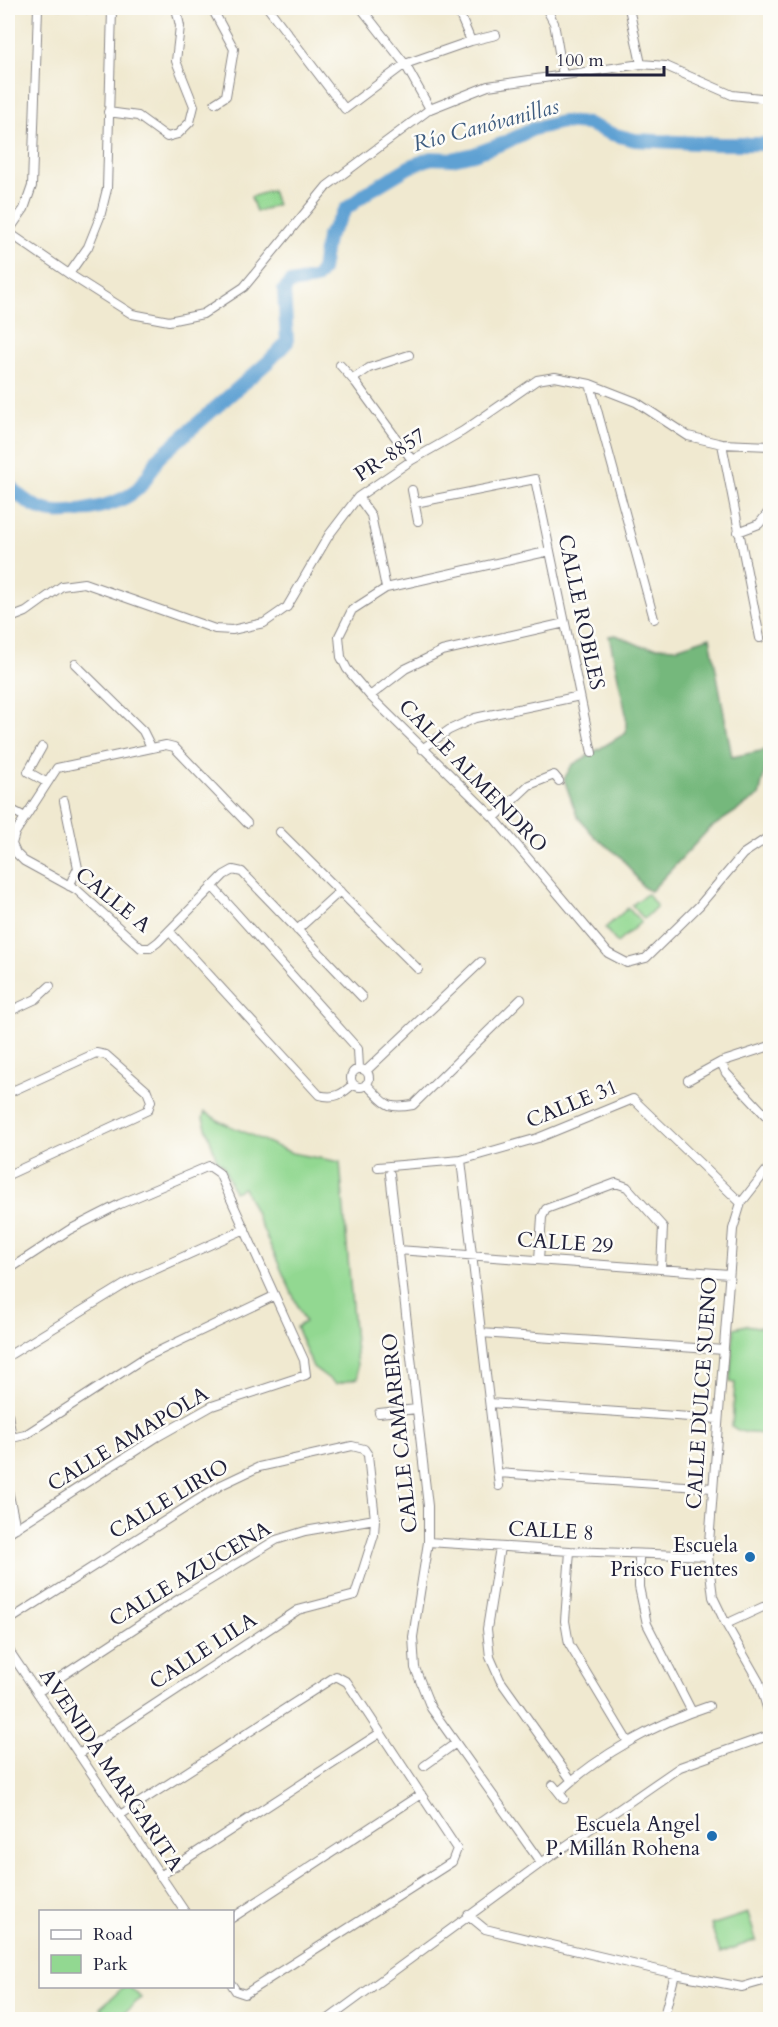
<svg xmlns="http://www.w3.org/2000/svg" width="778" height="2027" viewBox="0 0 778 2027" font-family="Cardo,serif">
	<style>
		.green { fill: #92d891; stroke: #5a7d66; stroke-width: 1.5 }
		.forest { fill: #75b87b; stroke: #4c6d5b; stroke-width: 1.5 }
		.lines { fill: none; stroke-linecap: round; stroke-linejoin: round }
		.river { stroke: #5fa1d3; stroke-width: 14 }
		.minor-casing { stroke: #898686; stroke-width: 10 }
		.minor { stroke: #fff; stroke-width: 8 }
		.poi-dot { fill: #1f6fb2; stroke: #fdfcf7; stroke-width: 2 }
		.labels { text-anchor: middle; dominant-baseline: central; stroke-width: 5; stroke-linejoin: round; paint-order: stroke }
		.street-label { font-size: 21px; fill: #22223b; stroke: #fdfcf7 }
		.poi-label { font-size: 21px; fill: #22223b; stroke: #fdfcf7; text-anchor: end }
		.water-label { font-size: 22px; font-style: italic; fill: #3d5b7f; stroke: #fdfcf7 }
	</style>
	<rect width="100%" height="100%" fill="#fdfcf7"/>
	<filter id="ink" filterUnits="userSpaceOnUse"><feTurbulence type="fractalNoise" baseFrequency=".0167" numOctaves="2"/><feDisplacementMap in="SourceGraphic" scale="12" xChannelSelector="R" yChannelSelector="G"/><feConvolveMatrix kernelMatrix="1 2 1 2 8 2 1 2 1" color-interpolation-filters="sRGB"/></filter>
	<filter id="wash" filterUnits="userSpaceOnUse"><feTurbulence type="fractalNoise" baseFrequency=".008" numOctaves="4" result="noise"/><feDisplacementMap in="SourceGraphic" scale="24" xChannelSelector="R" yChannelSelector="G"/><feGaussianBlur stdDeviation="1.35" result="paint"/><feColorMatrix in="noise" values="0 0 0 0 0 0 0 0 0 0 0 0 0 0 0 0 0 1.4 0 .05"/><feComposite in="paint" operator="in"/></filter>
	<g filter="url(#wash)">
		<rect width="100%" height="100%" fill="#f0e9d0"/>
		<path class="green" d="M 272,190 L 277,205 L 256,212 L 251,197 Z
			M 647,894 L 657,906 L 644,919 L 632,905 Z
			M 628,908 L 641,922 L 617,943 L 605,928 Z
			M 205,1112 L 221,1122 L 292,1153 L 340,1162 L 358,1378 L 336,1384 L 313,1367 L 296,1327 L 305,1322 L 244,1188 L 234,1192 L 223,1165 L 217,1160 L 203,1118 Z
			M 746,1325 L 770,1329 L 770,1434 C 758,1433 741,1435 732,1426 L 735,1383 L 730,1382 L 734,1328 Z
			M 748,1913 L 756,1940 L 720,1953 L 711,1925 Z
			M 124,1987 L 130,1987 L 141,1998 L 117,2019 L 111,2019 L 100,2008 Z"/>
		<path class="forest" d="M 616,635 L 641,646 L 676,648 L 710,637 L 732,757 L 770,749 L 759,796 L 709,829 L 651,891 L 644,888 L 621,857 L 595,837 L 577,816 L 564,779 L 572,765 L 626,733 L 626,714 L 609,636 Z"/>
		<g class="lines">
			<path class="river" d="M 8,483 C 15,494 31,506 45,510 C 66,517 116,506 134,492 C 145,484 151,470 158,458 L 269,361 L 287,342 L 284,290 L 290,283 L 315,279 L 322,270 L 327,238 L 346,209 L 369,191 L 409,167 L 431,158 L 452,159 L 474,154 L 504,143 L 533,129 L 562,122 L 588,124 L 612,134 L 635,140 L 719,144 L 770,144"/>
		</g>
	</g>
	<g filter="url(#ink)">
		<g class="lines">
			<g class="minor-casing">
				<path id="minor" d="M 55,8 L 112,10
					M 209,8 L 214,12 L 234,49 L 226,96 L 215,103
					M 268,8 L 345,109 L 405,64 L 471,41 L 496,35
					M 361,8 L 405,64 L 430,109
					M 457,8 L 471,41
					M 546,8 L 554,23 L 563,75
					M 629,8 L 641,64
					M 108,112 L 138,116 L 167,137 L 178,134 L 190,122 L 194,106 L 176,61 L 180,26 L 176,8
					M 8,232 L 69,274 L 132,314 L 169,321 L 203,314 L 244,287 L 327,186 L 430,109 L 488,86 L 641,64 L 666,66 L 732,95 L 770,99
					M 8,232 L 24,209 L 32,186 L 38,8
					M 69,274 L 88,247 L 100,217 L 107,189 L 112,10
					M 340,365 L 356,383 L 412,460
					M 353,379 L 369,368 L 409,355
					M 590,384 L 654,619
					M 722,444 L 760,638
					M 412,490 L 418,521
					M 358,497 L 371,515 L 386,588
					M 415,503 L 535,479 L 592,753
					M 738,532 L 759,524 L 770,510
					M 550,551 L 386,588 L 352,610 L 339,636 L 341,657 L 347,669 L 370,696 L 494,818 L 608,953 L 627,963 L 646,958 L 699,906 L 743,854 L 770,836
					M 8,619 L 26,612 L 62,586 L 84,583 L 215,629 L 232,630 L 264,623 L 287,607 L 329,535 L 358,497 L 412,460 L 463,431 L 537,380 L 555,377 L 590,384 L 636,402 L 688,436 L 722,444 L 770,446
					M 75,664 L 143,731 L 151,747
					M 370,696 L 405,669 L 442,651 L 565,623
					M 42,747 L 28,772 L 46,782
					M 422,749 L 449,730 L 475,718 L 580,696
					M 64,801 L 78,868 L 69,886
					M 8,808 L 25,817
					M 494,818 L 529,785 L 554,775 L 559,781
					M 247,823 L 174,747 L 166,745 L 57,768 L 15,833 L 12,844 L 16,853 L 24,861 L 77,890 L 141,948 L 150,948 L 158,942 L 224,875 L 233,870 L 242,872 L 362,997
					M 280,832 L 418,969
					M 212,886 L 358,1049 L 359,1068
					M 297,930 L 340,891
					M 169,931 L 319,1095 C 334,1099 342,1095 353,1084
					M 8,1012 L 36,999 L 50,986
					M 721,1062 L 726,1073 L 770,1120
					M351 1078a9 9 0 1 1 18 0a9 9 0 1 1-18 0Z
					M 366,1071 L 481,962
					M 688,1080 L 721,1062 L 770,1046
					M 366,1084 C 386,1103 384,1110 413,1105 L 521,999
					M 8,1093 L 96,1053 L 106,1055 L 147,1091 L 151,1101 L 148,1110 L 8,1175
					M 461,1160 L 499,1486
					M 770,1166 L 741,1203 L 733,1229 L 708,1556 L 713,1597 L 726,1624 L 759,1682 L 770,1717
					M 378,1167 L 461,1160 L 538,1138 L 633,1099 L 741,1203
					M 390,1174 L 428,1506 L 428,1542 L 413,1637 L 415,1668 L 431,1708 L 541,1863
					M 398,1250 L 729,1274
					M 539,1259 L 542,1217 L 546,1209 L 616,1183 L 627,1187 L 663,1227 L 661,1268
					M 8,1270 L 69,1230 L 120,1204 L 209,1166 L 219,1173 L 304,1360 L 306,1375 L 212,1406 L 157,1437 L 8,1533
					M 481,1333 L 724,1350
					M 8,1356 L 132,1280 L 245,1229
					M 490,1403 L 718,1419
					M 379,1413 L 417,1409
					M 8,1414 L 12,1438 L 8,1489
					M 12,1438 L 25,1435 L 144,1358 L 274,1296
					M 498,1473 L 713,1488
					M 8,1490 L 16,1528
					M 428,1542 L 570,1551 L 708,1556
					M 500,1547 L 487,1629 L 490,1657 L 500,1680 L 572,1781
					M 570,1551 L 565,1621 L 569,1644 L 628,1742
					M 639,1554 L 639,1587 L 647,1624 L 692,1712
					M 8,1621 L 221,1485 L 259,1467 L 352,1446 L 364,1449 L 368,1455 L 375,1519 L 374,1535 L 355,1595 L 298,1610 L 79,1754
					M 726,1624 L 763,1607 L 770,1606
					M 8,1649 L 185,1912
					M 38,1692 L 182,1597 L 276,1540 L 305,1531 L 375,1519
					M 424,1766 L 456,1743
					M 553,1785 L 564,1799
					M 559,1792 C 599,1755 657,1723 709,1706
					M 120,1815 L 336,1676 L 347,1682 L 457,1849 L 452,1862 L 245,1994 L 236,1991 L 232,1985
					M 160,1876 L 380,1733
					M 468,1915 L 485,1929 L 675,1974 L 742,1987 L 770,1979
					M 232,1918 L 421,1794
					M 327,2020 L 541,1863 L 680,1767 L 770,1735
					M 663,2020 L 675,1974
					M 769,2020 L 770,2010"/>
			</g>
			<use href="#minor" class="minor"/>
		</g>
	</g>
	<g class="poi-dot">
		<circle cx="750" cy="1557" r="6"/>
		<circle cx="712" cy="1836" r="6"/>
	</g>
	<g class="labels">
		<g class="street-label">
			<text transform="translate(390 455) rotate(-33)">PR-8857</text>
			<text transform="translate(581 612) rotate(78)">CALLE ROBLES</text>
			<text transform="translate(473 776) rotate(46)">CALLE ALMENDRO</text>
			<text transform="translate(113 900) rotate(39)">CALLE A</text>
			<text transform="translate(572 1104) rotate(-22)">CALLE 31</text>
			<text transform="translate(565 1243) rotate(4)">CALLE 29</text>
			<text transform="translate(702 1393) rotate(-86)">CALLE DULCE SUENO</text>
			<text transform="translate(400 1433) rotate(-96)">CALLE CAMARERO</text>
			<text transform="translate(128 1439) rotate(-31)">CALLE AMAPOLA</text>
			<text transform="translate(169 1499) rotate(-31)">CALLE LIRIO</text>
			<text transform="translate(551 1531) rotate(3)">CALLE 8</text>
			<text transform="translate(190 1574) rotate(-31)">CALLE AZUCENA</text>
			<text transform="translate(203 1651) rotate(-33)">CALLE LILA</text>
			<text transform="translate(111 1770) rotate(56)">AVENIDA MARGARITA</text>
		</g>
		<g class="poi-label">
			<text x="738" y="1545">Escuela<tspan x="738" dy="24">Prisco Fuentes</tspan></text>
			<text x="700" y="1824">Escuela Angel<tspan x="700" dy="24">P. Millán Rohena</tspan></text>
		</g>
		<g class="water-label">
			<text transform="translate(486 125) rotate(-15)">Río Canóvanillas</text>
		</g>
	</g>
	<rect width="778" height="2027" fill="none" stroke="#fdfcf7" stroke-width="30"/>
	<rect x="39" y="1910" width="195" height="78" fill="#fdfcf7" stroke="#a5a5ac" stroke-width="1.5"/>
	<rect x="51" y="1930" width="30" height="9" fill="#ffffff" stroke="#a5a5ac" stroke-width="1.5"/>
	<text x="93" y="1940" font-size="18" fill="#22223b">Road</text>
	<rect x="51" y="1955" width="30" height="18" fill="#92d891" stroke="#a5a5ac" stroke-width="1.5"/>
	<text x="93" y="1970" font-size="18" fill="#22223b">Park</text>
	<path d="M547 66v9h117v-9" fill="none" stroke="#22223b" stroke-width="3"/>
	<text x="556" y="66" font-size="18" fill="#22223b" stroke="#fdfcf7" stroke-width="4.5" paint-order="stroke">100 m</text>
</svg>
